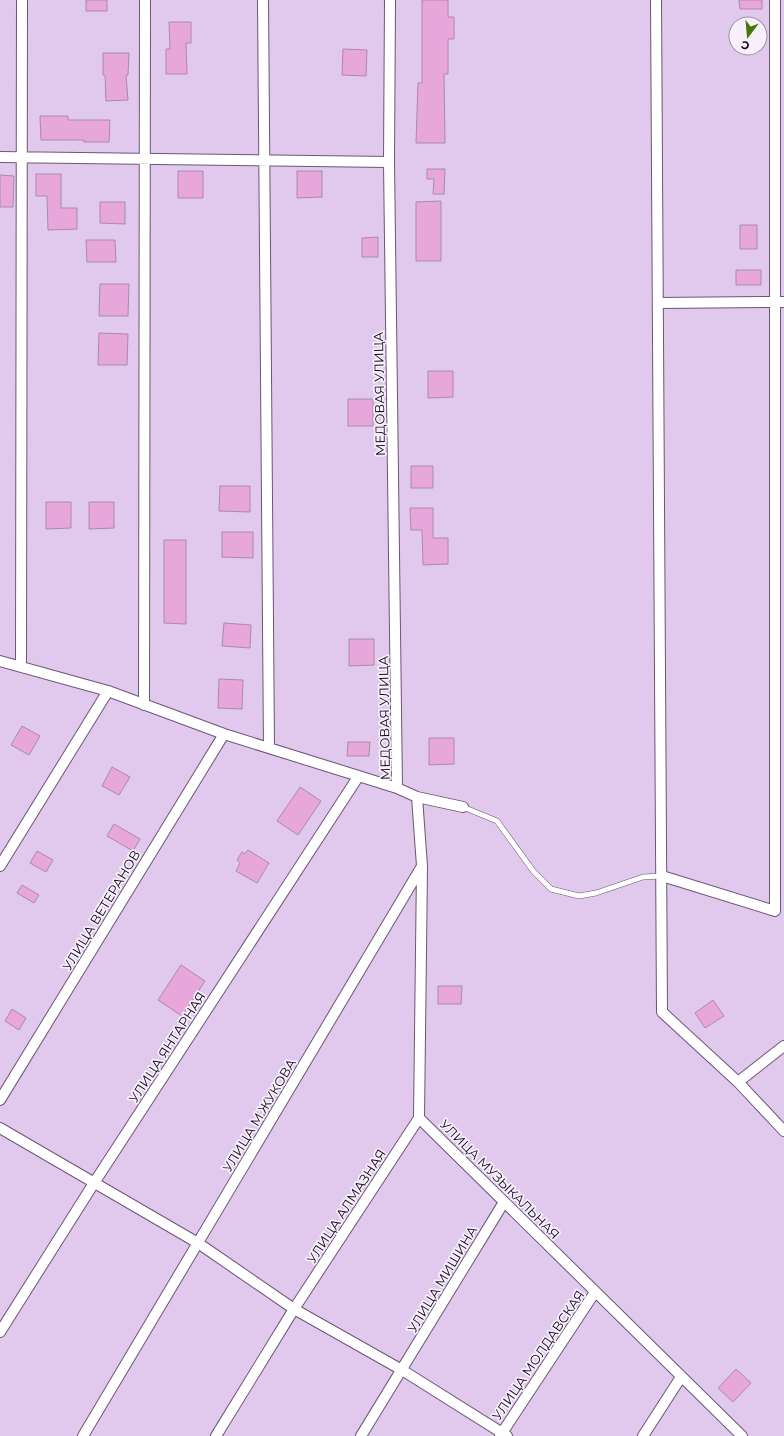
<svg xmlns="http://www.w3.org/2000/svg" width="784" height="1436" viewBox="0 0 784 1436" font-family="Montserrat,sans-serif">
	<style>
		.building { fill: #e7a7db; stroke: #ab8aa5 }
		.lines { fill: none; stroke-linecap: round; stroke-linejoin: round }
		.lane-casing { stroke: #6b5776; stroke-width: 6 }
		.street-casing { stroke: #6b5776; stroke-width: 12 }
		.lane { stroke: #fff; stroke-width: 5 }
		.street { stroke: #fff; stroke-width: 10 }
		.labels { text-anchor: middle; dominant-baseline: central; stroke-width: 3.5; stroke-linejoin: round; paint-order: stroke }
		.street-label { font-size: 13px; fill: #120a16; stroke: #f9f0fe }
	</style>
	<rect width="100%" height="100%" fill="#e0c9ed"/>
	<path class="building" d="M 86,0 L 107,0 L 107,11 L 86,11 Z
		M 422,0 L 448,0 L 448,17 L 454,17 L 454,39 L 448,39 L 448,74 L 444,74 L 445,143 L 416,143 L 418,83 L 422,83 Z
		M 739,0 L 762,0 L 762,9 L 740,9 Z
		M 169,22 L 191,22 L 191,43 L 186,43 L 187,74 L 166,74 L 166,49 L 170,49 Z
		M 343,49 L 367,50 L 366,76 L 342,75 Z
		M 103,53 L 129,53 L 128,75 L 126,75 L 128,100 L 106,101 L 105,75 L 103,75 Z
		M 40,116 L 68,116 L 68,120 L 110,120 L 109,142 L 84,142 L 84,140 L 41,140 Z
		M 427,169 L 445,169 L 444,194 L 433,194 L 434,179 L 427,179 Z
		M 178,171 L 203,171 L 203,198 L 178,198 Z
		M 297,171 L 322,171 L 322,197 L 297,198 Z
		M 36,174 L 61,174 L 61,208 L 77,208 L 77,229 L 48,230 L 47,196 L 36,196 Z
		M 0,175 L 14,176 L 13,207 L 0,207 Z
		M 441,201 L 441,261 L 416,261 L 416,202 Z
		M 100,202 L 125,202 L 125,224 L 100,223 Z
		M 740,225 L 757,225 L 757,249 L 740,249 Z
		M 378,237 L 378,257 L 362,257 L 362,238 Z
		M 86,240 L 115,240 L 116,262 L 87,262 Z
		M 736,270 L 761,270 L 761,285 L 736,285 Z
		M 100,284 L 129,284 L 128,316 L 99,316 Z
		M 99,333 L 128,334 L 127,365 L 98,365 Z
		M 428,371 L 453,371 L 453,397 L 428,398 Z
		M 348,399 L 373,399 L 373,426 L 348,426 Z
		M 411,466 L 433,466 L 433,488 L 411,488 Z
		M 220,486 L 250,486 L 250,512 L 219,511 Z
		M 46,502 L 71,502 L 71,528 L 46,529 Z
		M 89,502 L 114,502 L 114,528 L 89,529 Z
		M 410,508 L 433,508 L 433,538 L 448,538 L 448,564 L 423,565 L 422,530 L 411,530 Z
		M 222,532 L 253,532 L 253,558 L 222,557 Z
		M 164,540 L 186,540 L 186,624 L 164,623 Z
		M 224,623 L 251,625 L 250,648 L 222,646 Z
		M 349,639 L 374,639 L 374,665 L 349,666 Z
		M 219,679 L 243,680 L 242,709 L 218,708 Z
		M 22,726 L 40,736 L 29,755 L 11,745 Z
		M 429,738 L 454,738 L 454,764 L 429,765 Z
		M 348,742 L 370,742 L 369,756 L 347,756 Z
		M 112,767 L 130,777 L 119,795 L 102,786 Z
		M 300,787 L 321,801 L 298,835 L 277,821 Z
		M 114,824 L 140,839 L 133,851 L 107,836 Z
		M 248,850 L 269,863 L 257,883 L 236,871 L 240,863 L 237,860 L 242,852 L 245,854 Z
		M 37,851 L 53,860 L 46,872 L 30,863 Z
		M 22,885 L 39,895 L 34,903 L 17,893 Z
		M 181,965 L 205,981 L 182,1016 L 158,1000 Z
		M 438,986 L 462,986 L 461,1004 L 438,1004 Z
		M 713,1000 L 724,1016 L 705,1028 L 695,1013 Z
		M 12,1009 L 26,1018 L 19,1030 L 5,1021 Z
		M 736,1369 L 751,1383 L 733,1402 L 718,1388 Z"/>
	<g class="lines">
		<g class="lane-casing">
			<path id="lane" d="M 463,807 L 497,821 L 534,872 L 551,889 L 579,896 L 596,893 L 643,877 L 662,876"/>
		</g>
		<g class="street-casing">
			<path id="street" d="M 263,0 L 269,748
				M 390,0 L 389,162 L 397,788
				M 656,0 L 662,1012 L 738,1082 L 784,1131
				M 775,0 L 775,302 L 784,302
				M 0,157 L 389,162
				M 658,303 L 775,302 L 775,911 L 662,876
				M 0,661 L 108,691 L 224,734 L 397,788 L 417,797 L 463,807
				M 21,667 L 22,0
				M 144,705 L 145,0
				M 0,866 L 108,691
				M 422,867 L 419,1118 L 742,1436
				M 738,1082 L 784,1046
				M 0,1100 L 224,734
				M 0,1128 L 198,1243 L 294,1309 L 402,1370 L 507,1436
				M 0,1332 L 94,1183 L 358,777
				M 83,1436 L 422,866 L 417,797
				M 216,1436 L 294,1309 L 419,1118
				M 361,1436 L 504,1202
				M 500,1436 L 595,1292
				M 643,1436 L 681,1377"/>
		</g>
		<use href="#lane" class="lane"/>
		<use href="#street" class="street"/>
	</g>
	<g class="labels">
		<g class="street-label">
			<text transform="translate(379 394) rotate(-91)">МЕДОВАЯ УЛИЦА</text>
			<text transform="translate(384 718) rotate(-91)">МЕДОВАЯ УЛИЦА</text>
			<text transform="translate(101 910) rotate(-59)">УЛИЦА ВЕТЕРАНОВ</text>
			<text transform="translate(167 1047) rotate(-57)">УЛИЦА ЯНТАРНАЯ</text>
			<text transform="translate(259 1115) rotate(-59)">УЛИЦА М.ЖУКОВА</text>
			<text transform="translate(500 1179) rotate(45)">УЛИЦА МУЗЫКАЛЬНАЯ</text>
			<text transform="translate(346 1206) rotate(-57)">УЛИЦА АЛМАЗНАЯ</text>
			<text transform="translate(442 1279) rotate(-59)">УЛИЦА МИШИНА</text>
			<text transform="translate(538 1355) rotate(-56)">УЛИЦА МОЛДАВСКАЯ</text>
		</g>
	</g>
	<g transform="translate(748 36) rotate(196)"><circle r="19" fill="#f9f0fe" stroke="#9d94a1"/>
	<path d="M0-3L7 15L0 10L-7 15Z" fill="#457905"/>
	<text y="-6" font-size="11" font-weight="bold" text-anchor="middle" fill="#120a16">С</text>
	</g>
</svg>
